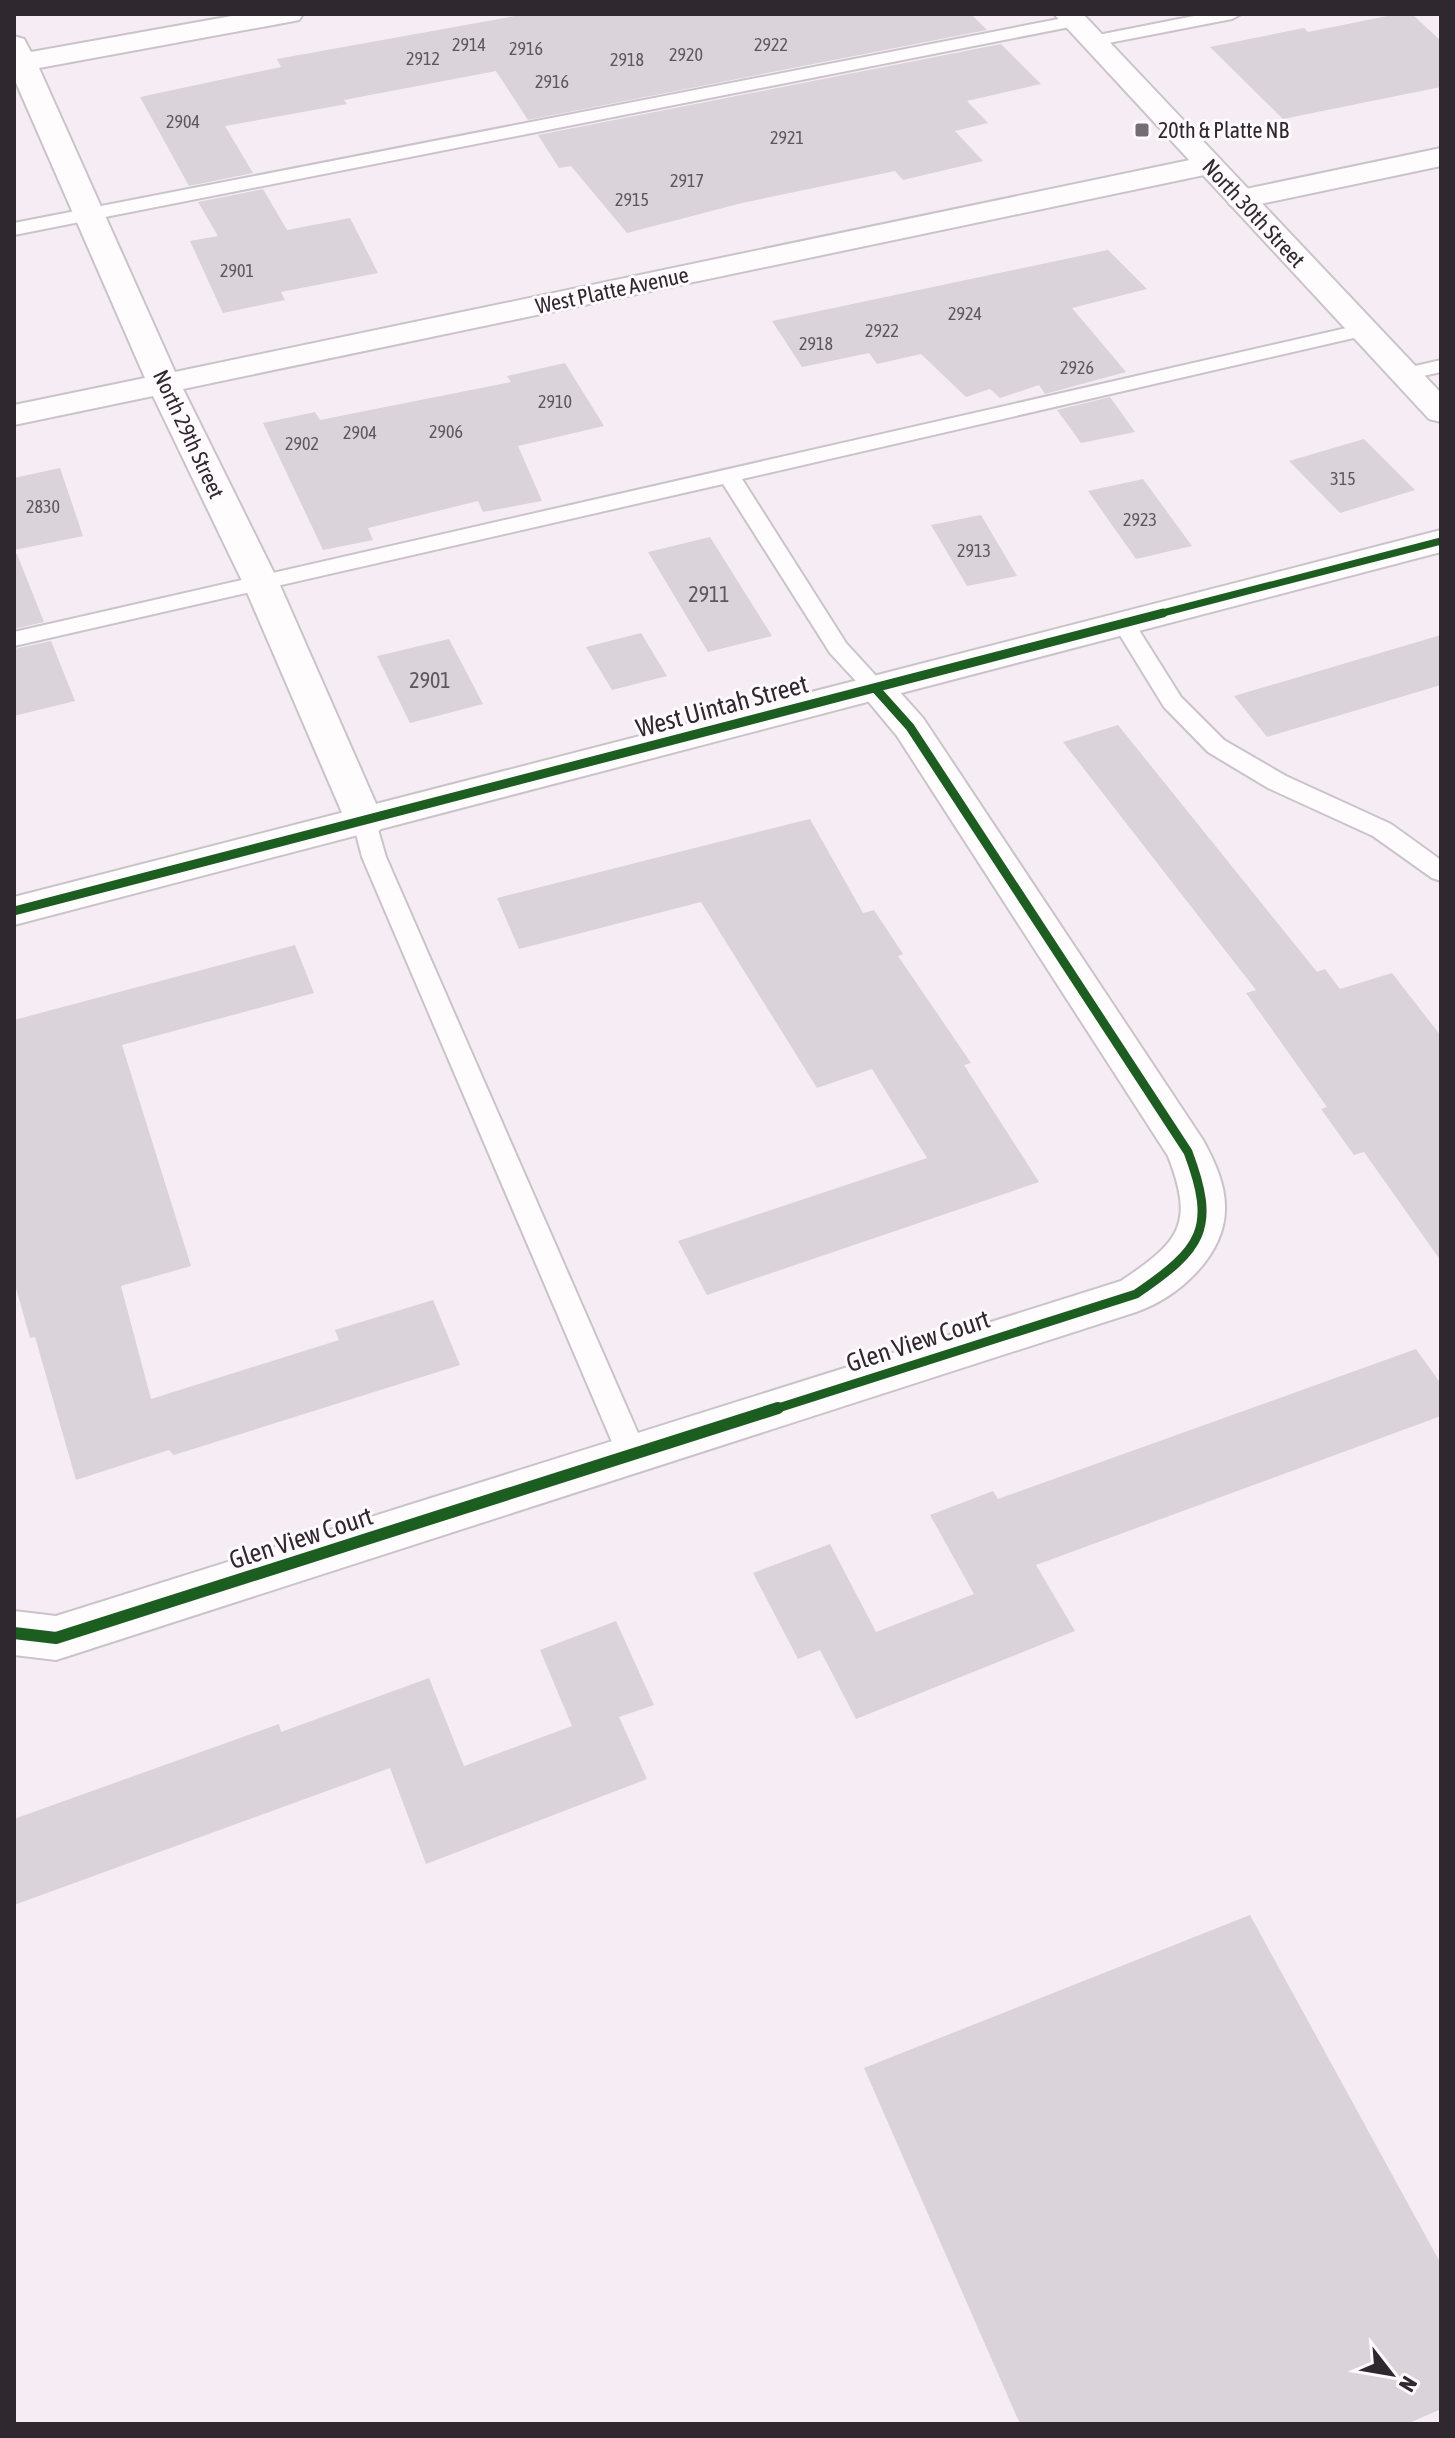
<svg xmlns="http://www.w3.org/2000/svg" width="1455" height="2438" viewBox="0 0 1455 2438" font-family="'Asap Condensed',sans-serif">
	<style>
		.building { fill: #dbd3da }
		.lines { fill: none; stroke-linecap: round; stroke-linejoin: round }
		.service-casing { stroke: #cbc3ca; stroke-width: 4 }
		.minor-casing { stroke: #cbc3ca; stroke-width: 4 }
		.secondary-casing { stroke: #cbc3ca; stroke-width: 4 }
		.service { fill: #fefcfd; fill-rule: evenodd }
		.minor { fill: #fefcfd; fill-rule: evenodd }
		.secondary { fill: #fefcfd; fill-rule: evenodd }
		.cycleway-far2-casing { stroke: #fefafd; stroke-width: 11 }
		.cycleway-far1-casing { stroke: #fefafd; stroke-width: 14 }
		.cycleway-casing { stroke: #fefafd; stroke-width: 17 }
		.cycleway-far2 { stroke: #1b5e20; stroke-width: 7 }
		.cycleway-far1 { stroke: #1b5e20; stroke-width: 9 }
		.cycleway { stroke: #1b5e20; stroke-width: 12 }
		.poi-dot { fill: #746d73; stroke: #fefafd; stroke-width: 3 }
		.labels { text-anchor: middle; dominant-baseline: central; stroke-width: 6; stroke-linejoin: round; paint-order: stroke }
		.far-number-label { font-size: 18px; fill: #5d565c }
		.far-poi-label { font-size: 22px; fill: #2f282e; stroke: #fefafd; text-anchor: start }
		.far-street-label { font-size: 22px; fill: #2f282e; stroke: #fefafd }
		.number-label { font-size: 22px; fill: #5d565c }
		.street-label { font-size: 26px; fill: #2f282e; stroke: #fefafd }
	</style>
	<rect width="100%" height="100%" fill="#f5ecf4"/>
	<path class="building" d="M 526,14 L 971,14 L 987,30 L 528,120 L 496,71 L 344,100 L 347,104 L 225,126 L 253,173 L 189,186 L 140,97 L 281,67 L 277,59 Z
		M 1397,14 L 1412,14 L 1441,41 L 1441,87 L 1283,119 L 1210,47 L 1304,28 L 1308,32 Z
		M 1001,44 L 1041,84 L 967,101 L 988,123 L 955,131 L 983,161 L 903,180 L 895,171 L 742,203 L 627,233 L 571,166 L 559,168 L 538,135 Z
		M 263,189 L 287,230 L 350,218 L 378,273 L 281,292 L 285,300 L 223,313 L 190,241 L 218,236 L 198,202 Z
		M 1108,250 L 1147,289 L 1072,308 L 1126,372 L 1045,394 L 1039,385 L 1000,398 L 990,389 L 966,397 L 921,354 L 877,364 L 869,353 L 802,367 L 772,321 Z
		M 565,363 L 604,426 L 518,446 L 542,501 L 483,512 L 478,501 L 368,528 L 373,540 L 323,550 L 263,423 L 315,412 L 320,420 L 511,382 L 507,376 Z
		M 1110,397 L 1135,432 L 1081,443 L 1057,410 Z
		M 1364,439 L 1415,490 L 1340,513 L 1289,461 Z
		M 60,468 L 83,536 L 14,550 L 14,478 Z
		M 1143,479 L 1192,546 L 1136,559 L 1088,491 Z
		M 981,515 L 1017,576 L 967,586 L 931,525 Z
		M 710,537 L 772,636 L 708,652 L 648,552 Z
		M 14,554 L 17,554 L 44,622 L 14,629 Z
		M 641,633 L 667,676 L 612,690 L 586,647 Z
		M 1441,635 L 1441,685 L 1267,737 L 1234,696 Z
		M 449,639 L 483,704 L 410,723 L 377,656 Z
		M 51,641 L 75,701 L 14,716 L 14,649 Z
		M 1118,725 L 1317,972 L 1325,969 L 1340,989 L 1392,973 L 1441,1036 L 1441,1261 L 1364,1152 L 1354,1155 L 1321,1109 L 1327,1107 L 1246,993 L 1256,990 L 1063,742 Z
		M 810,819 L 863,913 L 874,910 L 903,954 L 898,956 L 971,1063 L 964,1065 L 1039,1182 L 707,1295 L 678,1241 L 927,1158 L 872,1069 L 817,1088 L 701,902 L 519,949 L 497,898 Z
		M 295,945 L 314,993 L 122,1045 L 191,1266 L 121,1286 L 151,1399 L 339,1340 L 335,1330 L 433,1300 L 460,1365 L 174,1455 L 169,1450 L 76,1480 L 35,1337 L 30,1338 L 14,1281 L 14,1020 Z
		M 1416,1349 L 1441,1384 L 1441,1416 L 1036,1565 L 1075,1631 L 856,1719 L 820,1650 L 798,1659 L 753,1573 L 830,1544 L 876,1632 L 974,1594 L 930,1515 L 993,1491 L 998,1499 Z
		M 616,1621 L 654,1705 L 619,1717 L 647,1779 L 426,1864 L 390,1768 L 14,1905 L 14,1819 L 279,1724 L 281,1732 L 429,1678 L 464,1766 L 572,1726 L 540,1650 Z
		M 1250,1915 L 1441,2264 L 1441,2409 L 1407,2424 L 1020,2424 L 864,2068 Z"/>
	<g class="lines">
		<g class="service-casing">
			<path id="service" d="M 1204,14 L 1241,14 L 1232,19 L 1093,46 L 1084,41 L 1093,36 Z
				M 1074,16 L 1080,17 L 1083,21 L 1080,25 L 14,235 L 14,223 Z
				M 1364,324 L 1374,330 L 1371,334 L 742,479 L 846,643 L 888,689 L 884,694 L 868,694 L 830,653 L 723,484 L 14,646 L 14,632 Z
				M 1441,360 L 1441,372 L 1405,380 L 1395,374 L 1398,370 Z
				M 1124,617 L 1132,619 L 1181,697 L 1224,740 L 1286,776 L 1391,824 L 1441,860 L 1441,881 L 1432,878 L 1373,836 L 1268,788 L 1208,752 L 1164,707 L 1113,624 L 1116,619 Z
				M 365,814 L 374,816 L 386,857 L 648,1456 L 644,1465 L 633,1468 L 622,1465 L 618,1456 L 362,857 L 353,822 L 356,816 Z"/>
		</g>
		<g class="minor-casing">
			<path id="minor" d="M 243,14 L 303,14 L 299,20 L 289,22 L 39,68 L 175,372 L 1209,156 L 1220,159 L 1224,165 L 1220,171 L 1209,174 L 183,389 L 279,583 L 384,822 L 379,831 L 365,835 L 351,831 L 346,822 L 243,583 L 153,396 L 14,425 L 14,405 L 145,378 L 14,78 L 14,36 L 24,39 L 31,52 Z
				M 1441,148 L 1441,166 L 1241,208 L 1230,205 L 1226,199 L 1230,193 L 1241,190 Z
				M 876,677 L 889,680 L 923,718 L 1203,1140 C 1215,1162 1226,1186 1225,1210 C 1224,1257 1177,1298 1136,1312 L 56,1660 L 14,1655 L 14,1611 L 56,1616 L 1121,1281 C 1179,1242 1195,1225 1168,1156 L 897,736 L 858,689 L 863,680 Z"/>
		</g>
		<g class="secondary-casing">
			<path id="secondary" d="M 1054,14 L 1083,14 L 1441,393 L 1441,422 L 1429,419 Z
				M 1441,530 L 1441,552 L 14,925 L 14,897 Z"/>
		</g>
		<use href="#service" class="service"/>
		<use href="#minor" class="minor"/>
		<use href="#secondary" class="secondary"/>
		<g class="cycleway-far2-casing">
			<path id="cycleway-far2" d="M 1155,615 L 1441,541"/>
		</g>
		<g class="cycleway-far1-casing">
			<path id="cycleway-far1" d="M 14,911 L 1163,613
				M 772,1410 L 1136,1294 C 1202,1249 1217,1229 1188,1152 L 910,727 L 876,689"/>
		</g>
		<g class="cycleway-casing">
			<path id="cycleway" d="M 14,1633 L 56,1638 L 778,1408"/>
		</g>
		<use href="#cycleway-far2" class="cycleway-far2"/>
		<use href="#cycleway-far1" class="cycleway-far1"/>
		<use href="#cycleway" class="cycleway"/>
	</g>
	<rect class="poi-dot" x="1134" y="122" width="16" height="16" rx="4"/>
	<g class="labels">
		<g class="far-number-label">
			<text x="469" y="44">2914</text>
			<text x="771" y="44">2922</text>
			<text x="526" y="48">2916</text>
			<text x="686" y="54">2920</text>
			<text x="423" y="58">2912</text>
			<text x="627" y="59">2918</text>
			<text x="552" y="81">2916</text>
			<text x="183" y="121">2904</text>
			<text x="787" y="137">2921</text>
			<text x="687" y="180">2917</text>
			<text x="632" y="199">2915</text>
			<text x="237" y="270">2901</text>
			<text x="965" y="313">2924</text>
			<text x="882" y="330">2922</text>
			<text x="816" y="343">2918</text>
			<text x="1077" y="367">2926</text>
			<text x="555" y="401">2910</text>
			<text x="446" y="431">2906</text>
			<text x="360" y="432">2904</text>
			<text x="302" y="443">2902</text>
			<text x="1343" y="478">315</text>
			<text x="43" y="506">2830</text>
			<text x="1140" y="519">2923</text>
			<text x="974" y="550">2913</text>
		</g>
		<g class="far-poi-label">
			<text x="1158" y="130">20th &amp; Platte NB</text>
		</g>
		<g class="far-street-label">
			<text transform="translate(1254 213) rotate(47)">North 30th Street</text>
			<text transform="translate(612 290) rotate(-12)">West Platte Avenue</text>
			<text transform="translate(189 434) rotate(65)">North 29th Street</text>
		</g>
		<g class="number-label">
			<text x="709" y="594">2911</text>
			<text x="430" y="680">2901</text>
		</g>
		<g class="street-label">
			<text transform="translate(722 706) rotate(-15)">West Uintah Street</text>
			<text transform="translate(918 1341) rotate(-18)">Glen View Court</text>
			<text transform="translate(301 1538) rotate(-18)">Glen View Court</text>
		</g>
	</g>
	<rect width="1455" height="2438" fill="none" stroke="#2f282e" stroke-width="32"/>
	<g transform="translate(1391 2374) rotate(121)" stroke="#fefafd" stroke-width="6" paint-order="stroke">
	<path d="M0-6L14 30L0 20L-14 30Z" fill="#2f282e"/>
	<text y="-12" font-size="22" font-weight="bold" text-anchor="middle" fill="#2f282e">N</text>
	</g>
</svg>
